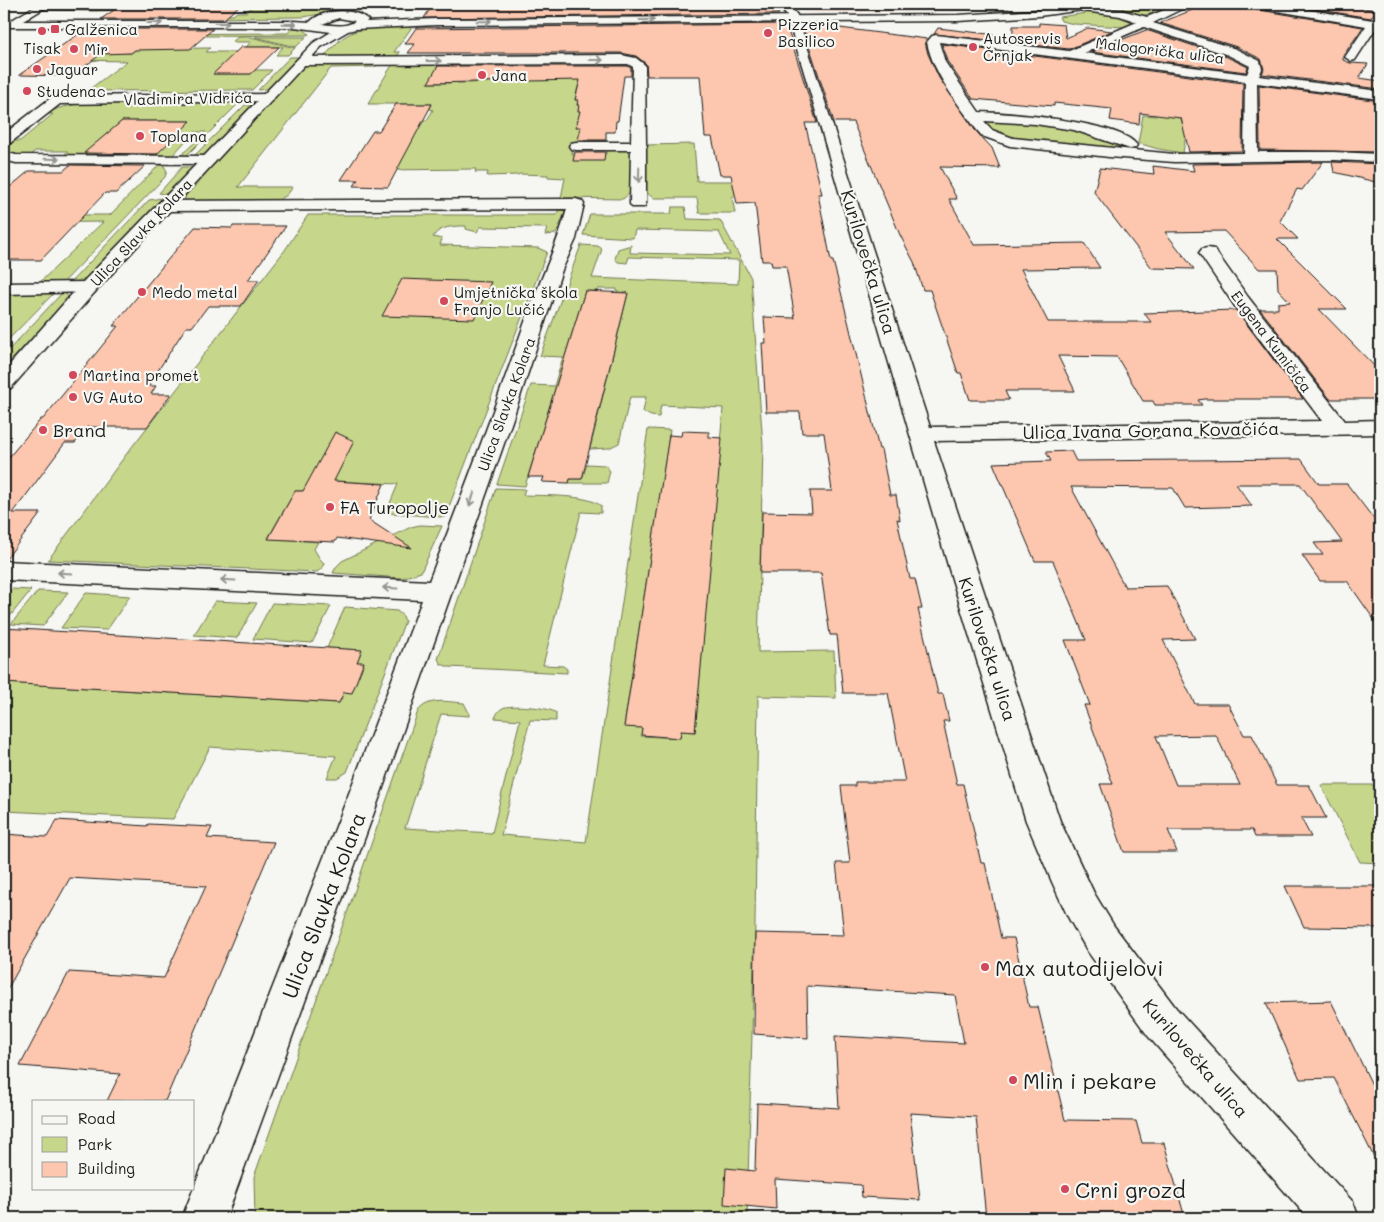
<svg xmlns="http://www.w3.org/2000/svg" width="1384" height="1222" viewBox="0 0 1384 1222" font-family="Mali,sans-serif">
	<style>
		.built { fill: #f8e8de }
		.green { fill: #c6d68a; stroke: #717953 }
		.building { fill: #fcc7ae; stroke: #1c1c1c; fill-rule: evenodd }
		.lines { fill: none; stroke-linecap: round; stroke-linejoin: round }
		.minor-casing { stroke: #1c1c1c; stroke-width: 3 }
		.major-casing { stroke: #1c1c1c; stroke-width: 3 }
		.minor { fill: #f6f6f2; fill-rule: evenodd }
		.major { fill: #f6f6f2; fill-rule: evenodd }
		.oneway { stroke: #949492 }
		.poi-dot { fill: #d1495b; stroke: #f6f6f2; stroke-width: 2 }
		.labels { text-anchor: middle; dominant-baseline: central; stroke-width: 4.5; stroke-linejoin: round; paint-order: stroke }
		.far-poi-label { font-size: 15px; fill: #1c1c1c; stroke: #f6f6f2; text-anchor: start }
		.far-street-label { font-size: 15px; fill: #1c1c1c; stroke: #f6f6f2 }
		.street-label { font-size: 18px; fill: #1c1c1c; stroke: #f6f6f2 }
		.poi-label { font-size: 18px; fill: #1c1c1c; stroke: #f6f6f2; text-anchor: start }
		.near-street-label { font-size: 21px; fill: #1c1c1c; stroke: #f6f6f2 }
		.near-poi-label { font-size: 21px; fill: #1c1c1c; stroke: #f6f6f2; text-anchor: start }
	</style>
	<rect width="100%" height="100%" fill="#f6f6f2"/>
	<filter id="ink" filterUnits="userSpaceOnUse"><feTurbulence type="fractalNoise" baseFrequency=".02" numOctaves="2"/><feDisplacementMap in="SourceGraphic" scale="10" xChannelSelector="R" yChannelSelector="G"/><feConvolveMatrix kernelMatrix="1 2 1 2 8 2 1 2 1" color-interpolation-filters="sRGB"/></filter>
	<g filter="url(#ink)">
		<path class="built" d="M 793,4 L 1060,4 L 966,11 L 821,13 L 804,12 Z"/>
		<path class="green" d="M 103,4 L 152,4 L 147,9 L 96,11 L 43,10 L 51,6 L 69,6 L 66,9 L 92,9 Z
			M 255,4 L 335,4 L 327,13 L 303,17 L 192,18 L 194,15 L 233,15 L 237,12 L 246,12 Z
			M 1138,4 L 1176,4 C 1160,10 1136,24 1122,8 Z
			M 1007,5 L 1009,8 L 869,10 L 868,8 Z
			M 1101,11 C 1111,13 1126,15 1133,24 L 1125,27 L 1074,24 L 1061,21 L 1059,17 Z
			M 293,27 L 303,29 L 309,34 L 307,35 L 99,37 L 131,34 L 288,33 Z
			M 376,27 L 412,27 L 394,52 L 400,52 L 395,59 L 322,59 C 342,37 346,31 376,27 Z
			M 238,37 L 251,37 L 295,48 L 288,55 L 276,55 L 283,47 L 246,47 L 251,42 L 232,42 Z
			M 255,37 L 306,37 L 296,47 Z
			M 210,48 L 206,52 L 244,52 L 214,74 L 251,74 L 255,70 L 272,70 L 252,90 L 87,91 L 127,61 L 77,60 L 91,53 L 131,53 L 137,49 Z
			M 290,57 L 299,57 L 267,89 L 258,90 Z
			M 379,62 L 375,67 L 331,68 L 238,187 L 293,187 L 287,195 L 277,201 L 193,203 L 185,200 L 185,195 L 306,64 Z
			M 394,62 L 440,62 L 429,83 L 450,83 L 452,80 L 458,80 L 457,83 L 470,83 L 587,75 L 581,86 L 578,86 L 575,100 L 586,100 L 578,103 L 577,105 L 584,111 L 589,127 L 588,129 L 580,129 L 580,140 L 606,140 L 606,143 L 574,143 L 572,154 L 606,154 L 607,148 L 633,148 L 631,192 L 623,199 L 561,198 L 565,178 L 548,177 L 548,175 L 519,174 L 518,175 L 487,176 L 488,172 L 475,172 L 476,169 L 383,170 L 416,125 L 421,125 L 424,120 L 427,120 L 433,110 L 430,109 L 432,104 L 368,104 Z
			M 236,101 L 238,104 L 185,157 L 179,157 L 206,132 L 194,132 L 171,157 L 135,157 L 190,121 L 122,121 L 87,151 L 100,151 L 95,155 L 63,156 L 68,151 L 35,151 L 29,156 L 14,154 L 4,150 L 9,141 L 20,141 L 53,114 L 44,114 L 59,108 L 86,102 Z
			M 245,105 L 253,105 L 202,157 L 193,157 Z
			M 1157,111 L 1189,115 L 1183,153 L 1158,149 L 1138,143 L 1143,115 L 1156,116 Z
			M 1006,119 L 1076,129 L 1116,143 L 1138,152 L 1038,144 L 997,135 L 983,123 L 985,120 Z
			M 694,144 L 697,181 L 736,181 L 740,196 L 732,197 L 735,213 L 699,213 L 697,198 L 653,198 L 646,192 L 644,145 Z
			M 159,165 L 164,166 L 167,171 L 165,177 L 61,285 L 38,284 L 103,222 L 18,223 L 4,235 L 4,215 L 110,215 Z
			M 182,167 L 193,167 L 166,194 L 159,193 Z
			M 162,198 L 87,278 L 79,283 L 68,285 L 149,200 Z
			M 672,207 L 685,207 L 687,219 L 720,220 L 751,278 L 763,446 L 758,652 L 834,651 L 836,698 L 758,696 L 755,923 L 747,1218 L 255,1218 L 254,1177 L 418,711 C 429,697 448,702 464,703 L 469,713 L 469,716 L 441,714 L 405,828 L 492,833 L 520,720 L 495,718 C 497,713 500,708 506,707 C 515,705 550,707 556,713 L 556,721 L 530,720 L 501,835 L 586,842 L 648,429 L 670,430 L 624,726 L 642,728 L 641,736 L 680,738 L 681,731 L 695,732 L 723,408 L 661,405 L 659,417 L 651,416 L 643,412 L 646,397 L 630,397 L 619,443 L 609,448 L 590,449 L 628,293 L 617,292 L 617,289 L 598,289 L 597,291 L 585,291 L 525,486 L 497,484 L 531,385 L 554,386 L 563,357 L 540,356 L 581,245 L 598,246 L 602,249 L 592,278 L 738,284 L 739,260 L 629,257 L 627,263 L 618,262 L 615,259 L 618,249 L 631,245 L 630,253 L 730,255 L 719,232 L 635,230 L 633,238 L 583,235 L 590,214 L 671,214 Z
			M 559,208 L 566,210 L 556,234 L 545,235 L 547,228 L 480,227 L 477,232 L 466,229 L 466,226 C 455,226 439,226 433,237 L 442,239 L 440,245 L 538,248 L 547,252 L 445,517 C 424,517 406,513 386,513 L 398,484 L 334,481 L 303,491 L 295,491 L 268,538 L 318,542 L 314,549 L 320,559 L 324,563 L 322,568 L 317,572 L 48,560 L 128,452 L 285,250 L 308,215 L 557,215 Z
			M 7,292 L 54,293 L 4,344 L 4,295 Z
			M 62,293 L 66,294 L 69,298 L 4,368 L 4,355 Z
			M 587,464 L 605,465 L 610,471 L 607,483 L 569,483 L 570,479 L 582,479 Z
			M 496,488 L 525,489 L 523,495 C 542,496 588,494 601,506 L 601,513 L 581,512 L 543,665 L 563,666 L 567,669 L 567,673 L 449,667 L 441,664 L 438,659 Z
			M 420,525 L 442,526 L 421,572 L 402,578 L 333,573 L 336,567 L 342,561 L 411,527 Z
			M 12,589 L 31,590 L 4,624 L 4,599 Z
			M 38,591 L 68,592 L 43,626 L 11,624 Z
			M 86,593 L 130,596 L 107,630 L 61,628 Z
			M 215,601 L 257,603 L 237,638 L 194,635 Z
			M 272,603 L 331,606 L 312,643 L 253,639 Z
			M 345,607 L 397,611 L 403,616 L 405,621 L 347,772 L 337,778 L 327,778 L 336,756 L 210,747 L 173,819 L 4,811 L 4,683 L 339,703 L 344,692 L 352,692 L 364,663 L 357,662 L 361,650 L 327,648 Z
			M 1321,785 L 1380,785 L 1380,863 L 1360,862 Z"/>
		<path class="building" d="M 123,4 L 241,4 L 224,19 L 101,19 Z
			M 497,4 L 754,4 L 774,8 L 779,14 L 424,18 L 432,6 L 484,6 Z
			M 1207,4 L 1246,4 L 1253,9 L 1363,27 L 1343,56 L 1343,60 L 1350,63 L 1368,64 L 1359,78 L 1380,81 L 1380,89 L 1262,74 L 1264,69 L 1261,59 L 1237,47 L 1160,23 Z
			M 1282,4 L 1339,4 L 1376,10 L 1371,18 Z
			M 1039,23 L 1064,25 L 1066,38 L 1088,28 L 1112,31 L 1069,49 L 934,34 L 938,28 L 1013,37 L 1013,26 L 1039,26 Z
			M 786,24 L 817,123 L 805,123 L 822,194 L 818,194 L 831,261 L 833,261 L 840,288 L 879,449 L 881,449 L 890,495 L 896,495 L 900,520 L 897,519 L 910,579 L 915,579 L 922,609 L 918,609 L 938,694 L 943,694 L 949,721 L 943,721 L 957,784 L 963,784 L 981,863 L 985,863 L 1001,938 L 1014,938 L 1029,1007 L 1038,1007 L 1065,1120 L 1136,1121 L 1142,1143 L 1164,1143 L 1185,1218 L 986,1218 L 976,1117 L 910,1113 L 920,1200 L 862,1197 L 861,1185 L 775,1179 L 776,1209 L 724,1204 L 726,1168 L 755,1171 L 757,1103 L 839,1108 L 835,1036 L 964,1043 L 955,995 L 807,986 L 808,1038 L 754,1034 L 755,933 L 844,935 L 836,863 L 850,863 L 841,786 L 855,786 L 855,782 L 905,782 L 888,693 L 843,693 L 837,635 L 830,635 L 821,573 L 760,573 L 762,512 L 812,513 L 810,491 L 832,491 L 824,433 L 802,433 L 800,412 L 766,412 L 762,343 L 766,343 L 764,317 L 795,318 L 786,266 L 772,266 L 771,261 L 762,261 L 755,203 L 737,204 L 731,175 L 720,175 L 712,137 L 705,137 L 700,76 L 647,76 L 646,64 L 636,56 L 621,53 L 408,53 L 415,44 L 405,44 L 416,28 Z
			M 824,26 L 927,39 L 925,42 L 928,54 L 939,78 L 975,130 L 992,148 L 1000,168 L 940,167 L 957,199 L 949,199 L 974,245 L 1084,243 L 1100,268 L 1021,269 L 1048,322 L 1151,322 L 1144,313 L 1236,310 L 1303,399 L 1205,399 L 1198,400 L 1202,405 L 1155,405 L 1153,401 L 1143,401 L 1117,357 L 1058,356 L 1075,391 L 1005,391 L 1009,400 L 970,400 L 961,373 L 958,373 L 930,290 L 923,290 L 914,262 L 900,235 L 853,122 L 834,122 L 804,30 Z
			M 86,29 L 213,29 L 190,49 L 135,50 L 131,53 L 101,54 L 72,76 L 19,75 Z
			M 1146,30 L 1227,57 L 1248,67 L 1246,72 L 1091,52 Z
			M 942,44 L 1243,83 L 1242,151 L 1189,152 L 1181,118 L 1140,113 L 1139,124 L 1110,120 L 1112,109 L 1054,103 L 1054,106 L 973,99 L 947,61 Z
			M 241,47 L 279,47 L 251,74 L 213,74 Z
			M 438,66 L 627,66 L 631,68 L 631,76 L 624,76 L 618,121 L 616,121 L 615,132 L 606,132 L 606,140 L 578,140 L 581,127 L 576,127 L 580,111 L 578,111 L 579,105 L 577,105 L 578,100 L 575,100 L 580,80 L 428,83 Z
			M 1259,85 L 1380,101 L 1380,152 L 1260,150 Z
			M 396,104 L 432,104 L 388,187 L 354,186 L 358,180 L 341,180 L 373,131 L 379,131 Z
			M 122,121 L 191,121 L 157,154 L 84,153 Z
			M 575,152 L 605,152 L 604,161 L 573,161 Z
			M 1323,162 L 1302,190 L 1297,189 L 1280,221 L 1298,239 L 1277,239 L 1347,309 L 1319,309 L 1380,372 L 1380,399 L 1330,399 L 1260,309 L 1278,309 L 1278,303 L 1290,302 L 1278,289 L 1277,269 L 1259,269 L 1224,231 L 1165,232 L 1194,269 L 1152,268 L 1094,192 L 1100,168 L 1154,174 L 1153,166 L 1194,171 L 1192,164 Z
			M 1332,162 L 1380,164 L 1380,183 L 1334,172 Z
			M 70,165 L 145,166 L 116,193 L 105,193 L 41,260 L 4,260 L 4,192 L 29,171 L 63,171 Z
			M 233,226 L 286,226 L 248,280 L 259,280 L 241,306 L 208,306 L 192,327 L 186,327 L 148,386 L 156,386 L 151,394 L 171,394 L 147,427 L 87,427 L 75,443 L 65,443 L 13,513 L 41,513 L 6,559 L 4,559 L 4,463 L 41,419 L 43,419 L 118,326 L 113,326 L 195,227 L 232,228 Z
			M 402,279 L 428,280 L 491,282 L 474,319 L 382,316 Z
			M 585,291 L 628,293 L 582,479 L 570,479 L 569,483 L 542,482 L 544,477 L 528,477 Z
			M 682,431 L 709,432 L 709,437 L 722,438 L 695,732 L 681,731 L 680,738 L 641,735 L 642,728 L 624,727 L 669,435 L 681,436 Z
			M 335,432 L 354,441 L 334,481 L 384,484 L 369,520 L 412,548 L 337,538 L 335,542 L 268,539 L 295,491 L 303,491 Z
			M 1071,451 L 1076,461 L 1301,459 L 1319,484 L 1347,484 L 1380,527 L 1380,628 L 1347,581 L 1320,581 L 1302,555 L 1323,555 L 1314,543 L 1342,542 L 1300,484 L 1236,484 L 1252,506 L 1185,508 L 1173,488 L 1071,487 L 1125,587 L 1167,586 L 1195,639 L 1163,640 L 1195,704 L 1228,704 L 1244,735 L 1252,735 L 1277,785 L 1309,785 L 1326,818 L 1301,818 L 1311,837 L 1255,837 L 1252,830 L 1168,830 L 1177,852 L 1124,852 L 1100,784 L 1113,784 L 1084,705 L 1090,705 L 1065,640 L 1086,640 L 1053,561 L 1035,561 L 993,463 L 1051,461 L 1046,452 ZM 1216,735 L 1240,785 L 1176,785 L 1156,736 Z
			M 4,628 L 362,650 L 357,662 L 364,662 L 352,693 L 344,692 L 339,703 L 4,683 Z
			M 57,820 L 147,826 L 148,824 L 212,827 L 207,838 L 274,842 L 165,1101 L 107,1101 L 120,1074 L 20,1066 L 69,972 L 164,978 L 206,886 L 70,878 L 4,995 L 4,834 L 47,837 Z
			M 1285,886 L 1380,886 L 1380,928 L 1304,927 Z
			M 1331,1001 L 1380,1101 L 1380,1169 L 1334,1078 L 1300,1079 L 1266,1003 Z"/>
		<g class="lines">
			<g class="minor-casing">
				<path id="minor" d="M 39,4 L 51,4 L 15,26 L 7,26 L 5,24 Z
					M 777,4 L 788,4 L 797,15 L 930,427 L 1322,421 L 1234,305 L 1199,253 L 1202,249 L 1208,248 L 1214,249 L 1248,297 L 1345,421 L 1380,420 L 1380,434 L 934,441 L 1060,821 L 1094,893 L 1114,926 L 1176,1008 L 1353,1202 L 1359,1218 L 1308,1218 L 1148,1036 L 1088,952 L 1068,917 L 1052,882 L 1026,821 L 949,569 L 813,102 L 787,16 Z
					M 1179,4 L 1192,4 L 1153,23 L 1236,49 L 1260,61 L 1262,69 L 1259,76 L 1380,91 L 1380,99 L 1257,83 L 1258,152 L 1334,152 L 1380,154 L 1380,162 L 1334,160 L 1174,162 L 1109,157 L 1010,146 L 982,136 L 976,129 C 958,103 933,74 927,42 L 932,36 L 936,35 L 1069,51 L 1137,22 L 1120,16 L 1077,10 L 1076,8 L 1077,6 L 1121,10 L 1147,17 ZM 1144,27 L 1228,55 L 1250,66 L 1247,74 L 1084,53 ZM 939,42 L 1245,81 L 1244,153 L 1174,154 L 1013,138 L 992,130 L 984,121 L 1035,124 L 1074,130 L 1130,149 L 1135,148 L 1137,145 C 1120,121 1009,113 979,112 L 945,62 Z
					M 1248,4 L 1271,4 L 1373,20 L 1380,22 L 1380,28 L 1376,28 L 1355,60 L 1351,61 L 1345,57 L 1366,26 L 1253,7 Z
					M 621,55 L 636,58 L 645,65 L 646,144 L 647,146 L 646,148 L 646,204 L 644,207 L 632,207 L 630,204 L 631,150 L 576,150 L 571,149 L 569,146 L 571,143 L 576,142 L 631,142 L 633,67 L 628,64 L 302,65 L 296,61 L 302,57 Z
					M 267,94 L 272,95 L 274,98 L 272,101 L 60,104 L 9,144 L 4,145 L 4,134 L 52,97 L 57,96 Z
					M 4,152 L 16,155 L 209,156 L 214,157 L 216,160 L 214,163 L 209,164 L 16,163 L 4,160 Z
					M 576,199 L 582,201 L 584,204 L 576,239 L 562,270 L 512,421 L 380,796 L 226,1218 L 182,1218 L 348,796 L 422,600 L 4,580 L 4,561 L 429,581 C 463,493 496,405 527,316 C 540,280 557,246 567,209 L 165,211 L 159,209 L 157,206 L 159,203 L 165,201 Z
					M 88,282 L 95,284 L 97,288 L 95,292 L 4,294 L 4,283 Z"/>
			</g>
			<g class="major-casing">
				<path id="major" d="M 1083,4 L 1110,4 L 1105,7 L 1039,16 L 958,21 L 436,25 L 356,29 L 348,31 L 321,47 L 95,292 L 11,388 L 4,390 L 4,371 L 81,284 L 313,43 L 331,32 L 294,27 L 4,27 L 4,21 L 294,21 L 310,22 C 321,9 356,7 368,20 L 366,22 L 436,19 L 958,15 L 1039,10 ZM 339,18 L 355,21 C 346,28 333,25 322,24 Z"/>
			</g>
			<use href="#minor" class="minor"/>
			<use href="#major" class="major"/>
		</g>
		<defs><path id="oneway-shaft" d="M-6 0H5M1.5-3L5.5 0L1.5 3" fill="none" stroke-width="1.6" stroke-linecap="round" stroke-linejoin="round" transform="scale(1.25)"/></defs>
		<g class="oneway">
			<use href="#oneway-shaft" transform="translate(647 20)"/>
			<use href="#oneway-shaft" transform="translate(484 21) rotate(-1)"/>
			<use href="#oneway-shaft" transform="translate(155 23)"/>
			<use href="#oneway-shaft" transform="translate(222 23)"/>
			<use href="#oneway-shaft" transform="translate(289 24) rotate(1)"/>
			<use href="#oneway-shaft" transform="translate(596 60)"/>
			<use href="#oneway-shaft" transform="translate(434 61)"/>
			<use href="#oneway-shaft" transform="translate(52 159) rotate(1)"/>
			<use href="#oneway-shaft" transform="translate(639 175) rotate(92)"/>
			<use href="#oneway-shaft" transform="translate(472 499) rotate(110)"/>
			<use href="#oneway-shaft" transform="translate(65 573) rotate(-177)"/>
			<use href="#oneway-shaft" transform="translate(228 580) rotate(-177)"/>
			<use href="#oneway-shaft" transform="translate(390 588) rotate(-177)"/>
		</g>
	</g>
	<g class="poi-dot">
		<rect x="50" y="24" width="10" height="10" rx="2.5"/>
		<circle cx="42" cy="31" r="5"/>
		<circle cx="768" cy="33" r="5"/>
		<circle cx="973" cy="47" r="5"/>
		<circle cx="74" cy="49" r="5"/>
		<circle cx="37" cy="69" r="5"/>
		<circle cx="482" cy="75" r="5"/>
		<circle cx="27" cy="91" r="5"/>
		<circle cx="140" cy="136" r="5"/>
		<circle cx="142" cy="292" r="5"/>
		<circle cx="444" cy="301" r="5"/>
		<circle cx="73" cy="375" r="5"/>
		<circle cx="73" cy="397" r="5"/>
		<circle cx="43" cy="430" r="5"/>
		<circle cx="330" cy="507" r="5"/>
		<circle cx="985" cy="967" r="5"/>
		<circle cx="1013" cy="1080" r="5"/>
		<circle cx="1065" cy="1189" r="5"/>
	</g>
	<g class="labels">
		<g class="far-poi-label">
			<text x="778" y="24">Pizzeria<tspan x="778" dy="17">Basilico</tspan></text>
			<text x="65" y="29">Galženica</text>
			<text x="983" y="38">Autoservis<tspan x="983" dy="17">Črnjak</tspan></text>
			<text x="42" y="48" text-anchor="middle">Tisak</text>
			<text x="84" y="49">Mir</text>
			<text x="47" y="69">Jaguar</text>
			<text x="492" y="75">Jana</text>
			<text x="37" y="91">Studenac</text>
			<text x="150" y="136">Toplana</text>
			<text x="152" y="292">Medo metal</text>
			<text x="454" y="292">Umjetnička škola<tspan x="454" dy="17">Franjo Lučić</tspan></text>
			<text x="83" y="375">Martina promet</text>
			<text x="83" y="397">VG Auto</text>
		</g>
		<g class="far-street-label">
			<text transform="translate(1160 50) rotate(7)">Malogorička ulica</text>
			<text transform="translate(188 98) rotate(-1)">Vladimira Vidrića</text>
			<text transform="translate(141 232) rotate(-47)">Ulica Slavka Kolara</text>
			<text transform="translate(1272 341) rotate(53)">Eugena Kumičića</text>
			<text transform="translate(506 404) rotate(-70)">Ulica Slavka Kolara</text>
		</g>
		<g class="street-label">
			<text transform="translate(869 262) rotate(73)">Kurilovečka ulica</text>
			<text transform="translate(1151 430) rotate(-1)">Ulica Ivana Gorana Kovačića</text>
			<text transform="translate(988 649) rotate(72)">Kurilovečka ulica</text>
			<text transform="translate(1196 1058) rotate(49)">Kurilovečka ulica</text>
		</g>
		<g class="poi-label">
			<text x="53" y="430">Brand</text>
			<text x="340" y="507">FA Turopolje</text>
		</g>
		<g class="near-street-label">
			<text transform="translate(323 905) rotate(-69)">Ulica Slavka Kolara</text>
		</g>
		<g class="near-poi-label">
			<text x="995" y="967">Max autodijelovi</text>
			<text x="1023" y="1080">Mlin i pekare</text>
			<text x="1075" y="1189">Crni grozd</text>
		</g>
	</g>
	<rect width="1384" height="1222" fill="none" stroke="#f6f6f2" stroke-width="20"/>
	<rect x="10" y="10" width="1364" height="1202" fill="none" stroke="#1c1c1c" stroke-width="2" filter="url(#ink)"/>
	<rect x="32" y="1100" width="162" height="90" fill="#f6f6f2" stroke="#9f9f9c"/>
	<rect x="42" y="1116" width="25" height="8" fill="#f6f6f2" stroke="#9f9f9c"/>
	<text x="78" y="1124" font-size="15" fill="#1c1c1c">Road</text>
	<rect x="42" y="1137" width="25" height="15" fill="#c6d68a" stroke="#9f9f9c"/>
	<text x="78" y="1150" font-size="15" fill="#1c1c1c">Park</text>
	<rect x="42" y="1162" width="25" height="15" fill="#fcc7ae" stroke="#9f9f9c"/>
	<text x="78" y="1174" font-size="15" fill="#1c1c1c">Building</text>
</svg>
